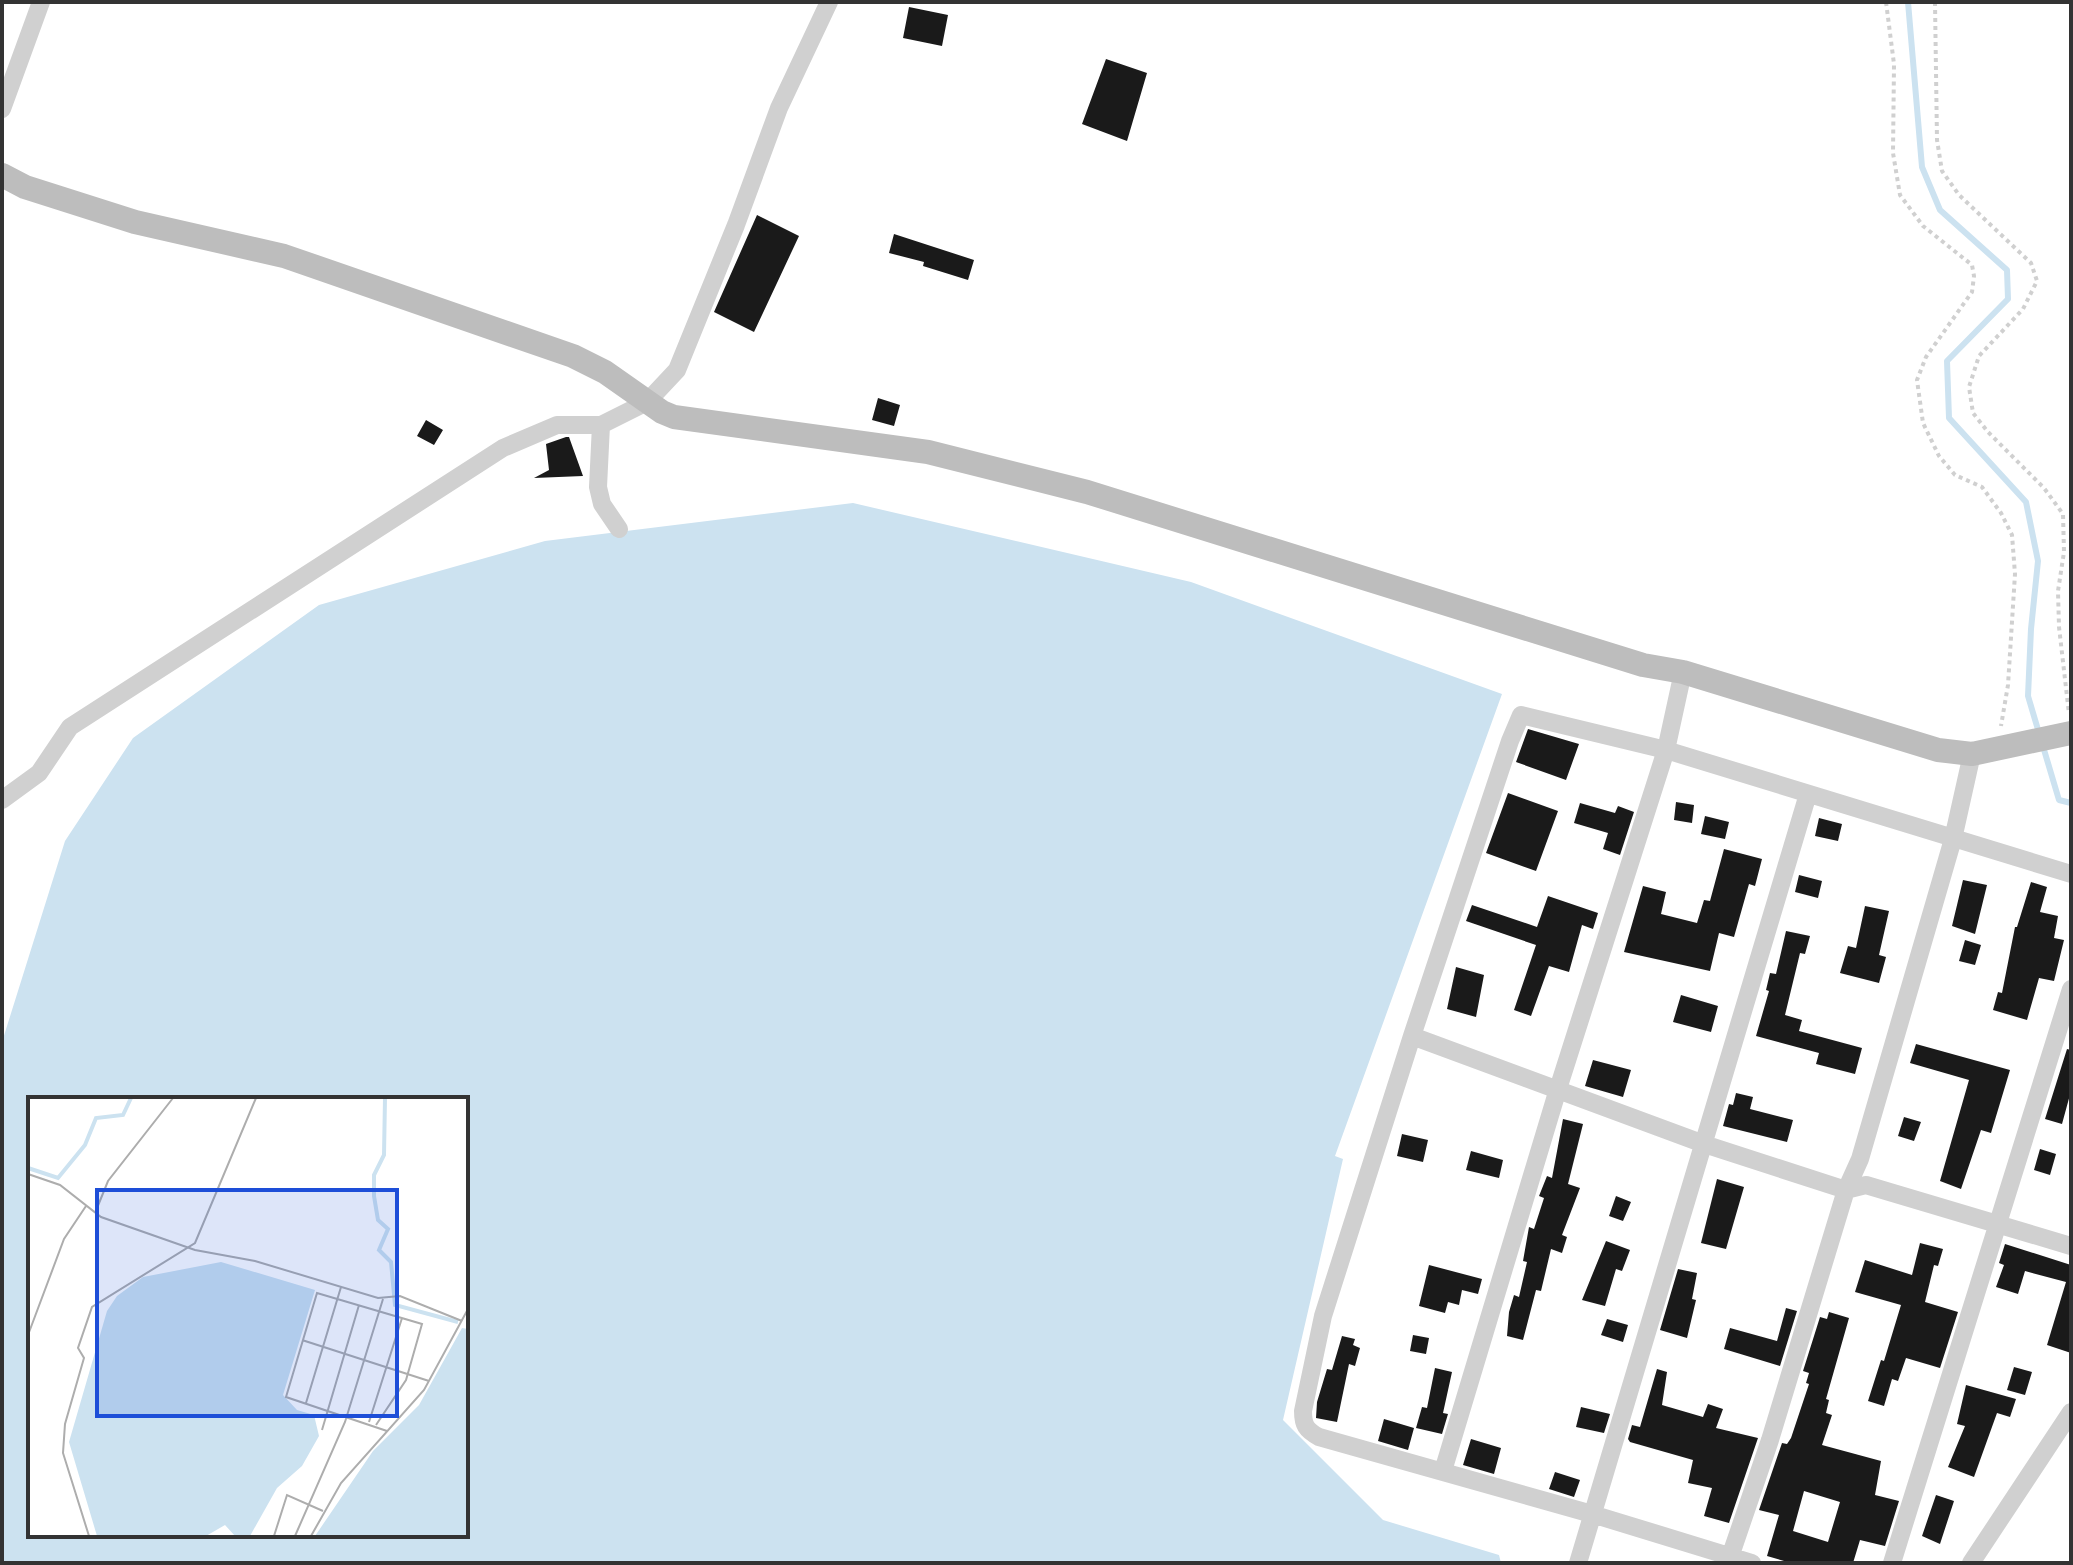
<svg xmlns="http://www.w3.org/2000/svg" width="2073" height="1565" viewBox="0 0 2073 1565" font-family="Arial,sans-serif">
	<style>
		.water { fill: #cce2f0; fill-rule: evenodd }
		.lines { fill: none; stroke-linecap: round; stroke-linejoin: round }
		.stream { stroke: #cce2f0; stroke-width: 6 }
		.building { fill: #1a1a1a; fill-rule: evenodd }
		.path { stroke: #d0d0d0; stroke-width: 4; stroke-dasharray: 4 4; stroke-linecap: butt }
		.street { stroke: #d0d0d0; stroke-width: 18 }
		.secondary { stroke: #bdbdbd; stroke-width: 24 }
		.inset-river { fill: none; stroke: #cce2f0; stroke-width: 4 }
		.inset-road { fill: none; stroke: #adadad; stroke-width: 2 }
		.view { fill: #1d4ed8; fill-opacity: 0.15; stroke: #1d4ed8; stroke-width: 4 }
		.inset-edge { fill: none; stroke: #333; stroke-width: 4 }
	</style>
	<rect width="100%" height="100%" fill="#fff"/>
	<path class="water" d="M 853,503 L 1191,582 L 1502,694 L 1335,1156 L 1343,1159 L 1283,1420 L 1383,1520 L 1499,1555 L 1501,1563 L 2,1563 L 2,1042 L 65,841 L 133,738 L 319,605 L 545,541 ZM 30,1099 L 466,1099 L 466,1535 L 30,1535 Z"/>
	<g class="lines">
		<path class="stream" d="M 1908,2 L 1922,167 L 1940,210 L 2007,270 L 2008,299 L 1947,361 L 1949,418 L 2026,502 L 2038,561 L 2031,629 L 2028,696 L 2039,733
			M 2042,743 L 2059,800 L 2071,803"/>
	</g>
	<path class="building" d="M 909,7 L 948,15 L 942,46 L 903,38 Z
		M 1106,59 L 1147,73 L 1127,141 L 1082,124 Z
		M 757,215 L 799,236 L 754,332 L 714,312 Z
		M 894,234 L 974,260 L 968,280 L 923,266 L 924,262 L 889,253 Z
		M 878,398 L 900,405 L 894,426 L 872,420 Z
		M 426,420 L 443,430 L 434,445 L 417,436 Z
		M 566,437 L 569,437 L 583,476 L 534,478 L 549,470 L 546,444 Z
		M 1528,729 L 1579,744 L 1566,780 L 1516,762 Z
		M 1508,793 L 1558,811 L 1536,871 L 1486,853 Z
		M 1676,802 L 1694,805 L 1692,823 L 1674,820 Z
		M 1580,803 L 1615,813 L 1618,806 L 1634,812 L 1620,855 L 1603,849 L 1608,833 L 1574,823 Z
		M 1705,816 L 1729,822 L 1725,839 L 1701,834 Z
		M 1819,818 L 1842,824 L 1838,841 L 1815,836 Z
		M 1724,849 L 1762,859 L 1755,886 L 1749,884 L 1734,937 L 1719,933 L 1710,971 L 1624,952 L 1643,886 L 1666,892 L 1661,914 L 1697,923 L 1704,900 L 1710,901 Z
		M 1799,875 L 1822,881 L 1818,898 L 1795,892 Z
		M 1963,880 L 1987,885 L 1975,934 L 1952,926 Z
		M 2031,882 L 2047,887 L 2040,912 L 2058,916 L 2054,938 L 2064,940 L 2054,981 L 2039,978 L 2027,1020 L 1993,1010 L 1998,992 L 2002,993 L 2015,927 L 2017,927 Z
		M 1548,896 L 1598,913 L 1593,929 L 1582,925 L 1569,972 L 1549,966 L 1531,1016 L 1514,1010 L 1536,945 L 1466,921 L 1472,905 L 1537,927 Z
		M 1865,906 L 1889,911 L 1879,955 L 1886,957 L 1879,983 L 1840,973 L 1848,946 L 1856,948 Z
		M 1786,931 L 1810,936 L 1805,954 L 1800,953 L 1785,1015 L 1802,1020 L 1799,1031 L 1862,1048 L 1855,1074 L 1816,1064 L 1819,1053 L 1756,1036 L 1769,991 L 1766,990 L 1770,973 L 1776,974 Z
		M 1965,940 L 1981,945 L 1975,965 L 1959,961 Z
		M 1456,967 L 1484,975 L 1476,1017 L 1447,1009 Z
		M 1681,995 L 1718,1006 L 1711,1032 L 1673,1022 Z
		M 1916,1044 L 2010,1070 L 1991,1133 L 1981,1130 L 1961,1189 L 1940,1181 L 1969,1080 L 1910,1063 Z
		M 2067,1049 L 2071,1050 L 2071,1091 L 2062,1124 L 2045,1119 Z
		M 1593,1060 L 1631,1070 L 1623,1097 L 1585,1086 Z
		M 1736,1093 L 1753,1097 L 1750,1109 L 1793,1120 L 1787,1142 L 1723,1126 L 1729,1104 L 1733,1105 Z
		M 1904,1117 L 1921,1122 L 1914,1141 L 1898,1136 Z
		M 1563,1119 L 1583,1124 L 1568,1184 L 1580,1188 L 1562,1235 L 1567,1237 L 1562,1253 L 1551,1249 L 1541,1291 L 1536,1290 L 1523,1340 L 1507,1336 L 1509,1312 L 1514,1295 L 1519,1297 L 1527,1262 L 1523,1261 L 1529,1227 L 1534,1229 L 1544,1198 L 1539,1196 L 1547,1176 L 1552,1178 Z
		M 1402,1134 L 1428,1140 L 1423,1162 L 1397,1156 Z
		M 2040,1149 L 2056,1154 L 2050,1175 L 2034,1170 Z
		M 1471,1151 L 1503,1160 L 1499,1178 L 1466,1170 Z
		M 1717,1179 L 1744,1187 L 1726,1249 L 1701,1243 Z
		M 1616,1196 L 1631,1202 L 1623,1221 L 1609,1216 Z
		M 1606,1241 L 1630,1250 L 1622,1271 L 1616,1269 L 1605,1306 L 1582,1300 Z
		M 1920,1243 L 1943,1249 L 1938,1266 L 1934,1265 L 1925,1302 L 1958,1312 L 1940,1368 L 1906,1358 L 1898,1381 L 1892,1379 L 1884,1406 L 1868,1401 L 1881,1360 L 1884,1361 L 1901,1305 L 1855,1292 L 1865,1260 L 1912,1275 Z
		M 2005,1244 L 2071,1265 L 2071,1353 L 2047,1345 L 2066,1282 L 2025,1271 L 2018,1294 L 1996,1287 L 2004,1265 L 1999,1263 Z
		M 1429,1265 L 1482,1279 L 1478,1294 L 1462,1290 L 1459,1305 L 1448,1302 L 1445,1313 L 1419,1306 Z
		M 1678,1269 L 1697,1273 L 1692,1299 L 1696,1300 L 1687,1338 L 1660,1330 Z
		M 1786,1308 L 1797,1311 L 1780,1366 L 1724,1349 L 1730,1328 L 1777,1341 Z
		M 1829,1312 L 1849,1318 L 1826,1399 L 1829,1400 L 1826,1413 L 1832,1415 L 1822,1445 L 1881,1461 L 1875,1495 L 1899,1501 L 1885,1546 L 1860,1540 L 1853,1563 L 1791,1563 L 1767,1556 L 1779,1515 L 1759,1510 L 1782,1443 L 1787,1444 L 1791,1438 L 1809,1384 L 1806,1383 L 1809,1373 L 1803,1371 L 1820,1317 L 1827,1319 ZM 1804,1491 L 1840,1502 L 1828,1542 L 1793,1531 Z
		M 1607,1319 L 1628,1325 L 1623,1342 L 1601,1335 Z
		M 1413,1335 L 1429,1338 L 1426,1354 L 1410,1351 Z
		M 1342,1336 L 1355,1339 L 1353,1345 L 1360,1348 L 1355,1366 L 1349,1364 L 1337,1422 L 1316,1418 L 1317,1402 L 1327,1369 L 1332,1370 Z
		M 2014,1367 L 2032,1372 L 2025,1395 L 2007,1390 Z
		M 1435,1368 L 1452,1372 L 1443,1413 L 1448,1414 L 1442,1434 L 1416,1428 L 1422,1407 L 1427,1408 Z
		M 1657,1369 L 1667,1372 L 1662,1405 L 1703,1417 L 1708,1404 L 1723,1409 L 1716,1428 L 1758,1438 L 1729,1523 L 1704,1516 L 1712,1488 L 1688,1483 L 1693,1460 L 1630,1442 L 1628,1439 L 1632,1425 L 1640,1427 Z
		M 1966,1385 L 2016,1399 L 2010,1417 L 1997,1413 L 1974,1477 L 1948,1467 L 1965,1426 L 1957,1424 Z
		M 1581,1407 L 1610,1414 L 1604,1433 L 1576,1427 Z
		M 1384,1419 L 1414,1428 L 1408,1450 L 1378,1441 Z
		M 1471,1439 L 1501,1448 L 1494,1474 L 1463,1465 Z
		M 1555,1472 L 1580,1480 L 1574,1497 L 1549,1489 Z
		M 1936,1495 L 1954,1501 L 1940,1544 L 1922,1536 Z"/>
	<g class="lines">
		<path class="path" d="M 1886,2 L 1894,64 L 1893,153 L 1900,195 L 1923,226 L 1972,265 L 1974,276 L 1972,292 L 1926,357 L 1917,380 L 1923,423 L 1939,456 L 1955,475 L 1982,487 L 2001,513 L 2012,535 L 2015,574 L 2008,685 L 2001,726
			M 1935,2 L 1937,140 L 1942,171 L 1959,195 L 2031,263 L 2037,281 L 2023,309 L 1979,356 L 1969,387 L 1973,413 L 1988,432 L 2044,488 L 2063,514 L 2064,552 L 2058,591 L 2059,627 L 2069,714"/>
		<path class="street" d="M 2,109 L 41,2
			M 601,425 L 598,487 L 602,504 L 619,529
			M 2,800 L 39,773 L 70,727 L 503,448 L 557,425 L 601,425 L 647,402 L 677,370 L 736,225 L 779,108 L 829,2
			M 1412,1036 L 1704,1144 L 1846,1190 L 1866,1185 L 2071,1246
			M 1443,1471 L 1558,1089 L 1666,750 L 1683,672
			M 1578,1563 L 1808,794
			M 1728,1563 L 1770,1440 L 1846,1190 L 1860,1159 L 1953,839 L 1972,754
			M 1752,1563 L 1592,1514 L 1319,1437 C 1306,1430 1303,1425 1303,1411 L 1323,1316 L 1412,1036 L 1510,741 L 1521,715 L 1666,750 L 2071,874
			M 1892,1563 L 2071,989
			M 1971,1563 L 2071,1412"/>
		<path class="secondary" d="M 2,175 L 25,187 L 135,222 L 284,256 L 573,356 L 605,372 L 662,412 L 674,417 L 928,452 L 1087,492 L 1643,665 L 1683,672 L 1938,750 L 1972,754 L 2071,733"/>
	</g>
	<g transform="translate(28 1097)">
		<rect width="440" height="440" fill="#fff"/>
		<path d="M 193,165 L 287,193 L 255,298 L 269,313 L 286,318 L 291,339 L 274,369 L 249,391 L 222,439 L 207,439 L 197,428 L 178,439 L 69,439 L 41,345 L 79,214 L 89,199 L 115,180 ZM 434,231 L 440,232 L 440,439 L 287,439 L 345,354 L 391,308 Z" fill="#cce2f0"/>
		<path class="inset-river" d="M 357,1 L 356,58 L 346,78 L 346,99 L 350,123 L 360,132 L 351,153 L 363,165 L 367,208 L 430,225M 0,71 L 30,81 L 57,48 L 68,21 L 95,18 L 103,1"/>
		<path class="inset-road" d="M 0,77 L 32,88 L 73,120 L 167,153 L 227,164 L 350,201 L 372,199 L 434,224M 67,116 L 80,84 L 145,1M 0,238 L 36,142 L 58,109M 274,243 L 401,284M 278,306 L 313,190M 341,325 L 374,221M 348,328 L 378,283 L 394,227 L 289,196 L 258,300 L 359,334M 294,333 L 331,208M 61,439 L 35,356 L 37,327 L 56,261 L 50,251 L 64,210 L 167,146 L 228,1M 246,439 L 259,398 L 295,414M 267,439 L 317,325 L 355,202M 283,439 L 313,386 L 396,293 L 440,212"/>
		<path class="view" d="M 69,93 L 369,93 L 369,319 L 69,319 Z"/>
		<rect width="440" height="440" class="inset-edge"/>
	</g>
	<rect width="2073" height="1565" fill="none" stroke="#333333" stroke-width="8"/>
</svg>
